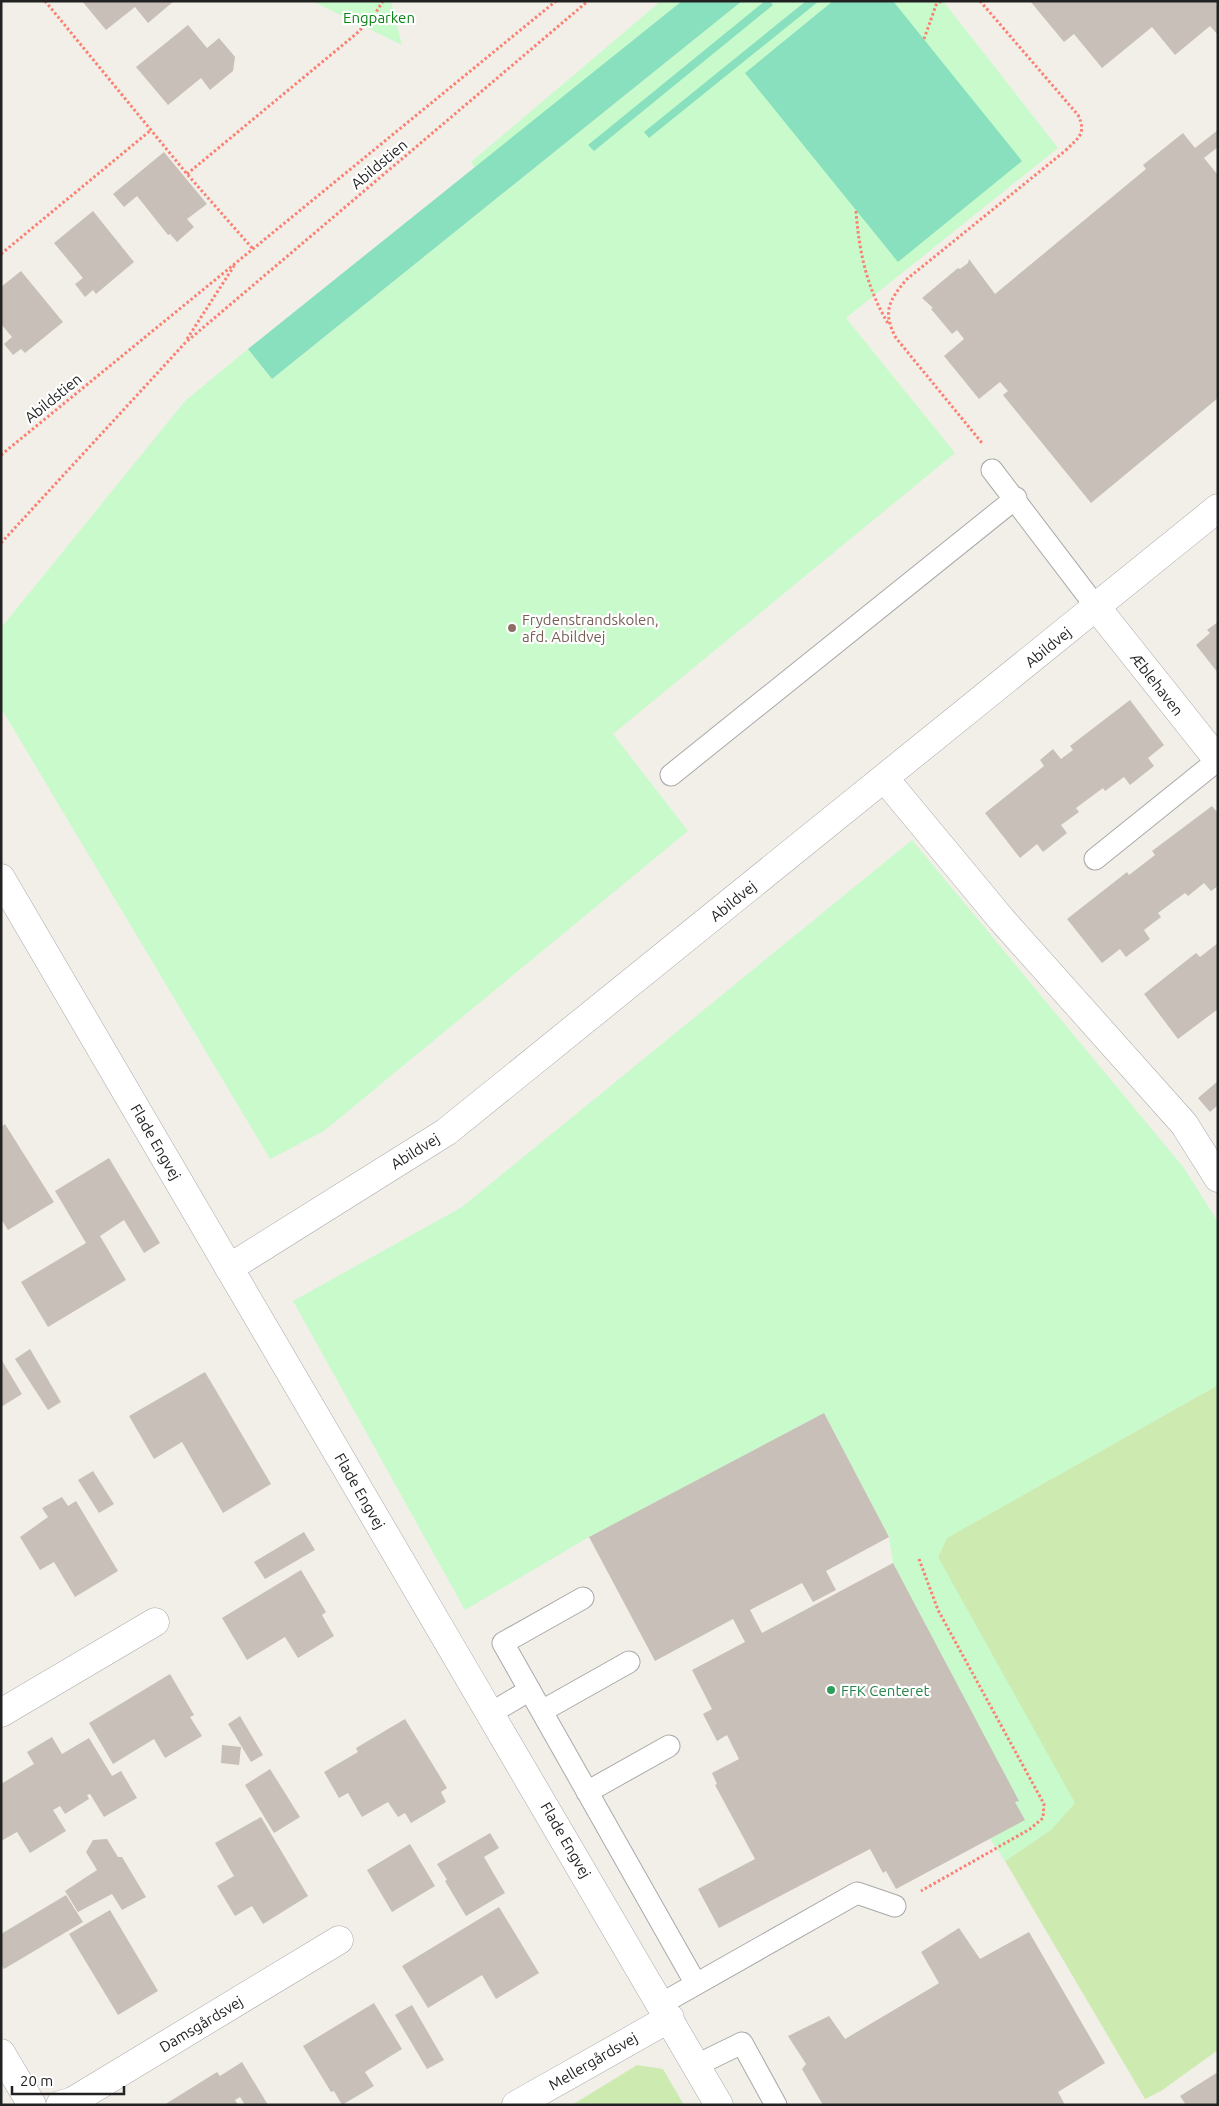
<svg xmlns="http://www.w3.org/2000/svg" width="1219" height="2106" viewBox="0 0 1219 2106" font-family="Ubuntu,sans-serif">
	<style>
		.grass { fill: #cdebb0 }
		.park { fill: #c8facc }
		.pitch { fill: #88e0be }
		.building { fill: #c7bfb8 }
		.lines { fill: none; stroke-linecap: round; stroke-linejoin: round }
		.service-casing { stroke: #a9a9a9; stroke-width: 23 }
		.minor-casing { stroke: #a9a9a9; stroke-width: 29 }
		.tertiary-casing { stroke: #a9a9a9; stroke-width: 29 }
		.path { stroke: #fa8072; stroke-width: 3; stroke-dasharray: 2.5 2.5; stroke-linecap: butt }
		.service { stroke: #fff; stroke-width: 21 }
		.minor { stroke: #fff; stroke-width: 28 }
		.tertiary { stroke: #fff; stroke-width: 28 }
		.education-dot { fill: #8d6e63; stroke: #fff; stroke-width: 2 }
		.leisure-dot { fill: #2e9e5b; stroke: #fff; stroke-width: 2 }
		.labels { text-anchor: middle; dominant-baseline: central; stroke-width: 4.5; stroke-linejoin: round; paint-order: stroke }
		.park-label { font-size: 15px; fill: #0c8416; stroke: #fff }
		.street-label { font-size: 15px; fill: #222; stroke: #fff }
		.education-label { font-size: 15px; fill: #785e54; stroke: #fff; text-anchor: start }
		.leisure-label { font-size: 15px; fill: #27864d; stroke: #fff; text-anchor: start }
	</style>
	<rect width="100%" height="100%" fill="#f2efe9"/>
	<path class="grass" d="M 1218,1385 L 1218,2050 L 1161,2091 L 1145,2099 L 1005,1861 L 1052,1829 L 938,1557 L 946,1538 Z
		M 637,2065 L 663,2069 L 684,2105 L 572,2105 Z"/>
	<path class="park" d="M 312,1 L 391,1 L 402,45 Z
		M 661,1 L 682,1 L 475,168 L 471,162 Z
		M 742,1 L 943,1 L 1058,148 L 846,318 L 955,453 L 613,734 L 688,831 L 324,1131 L 270,1159 L 1,708 L 1,628 L 185,401 L 248,349 L 272,379 Z
		M 912,840 L 1184,1168 L 1218,1222 L 1218,1385 L 947,1538 L 938,1557 L 1075,1803 L 1052,1829 L 1005,1861 L 990,1839 L 1024,1820 L 1015,1802 L 1018,1801 L 893,1563 L 889,1537 L 824,1413 L 589,1537 L 465,1610 L 293,1301 L 462,1207 Z"/>
	<path class="pitch" d="M 682,1 L 742,1 L 272,379 L 248,349 Z
		M 765,1 L 770,1 L 773,5 L 594,151 L 588,145 Z
		M 806,1 L 819,1 L 649,138 L 644,132 Z
		M 833,1 L 893,1 L 1022,161 L 898,262 L 745,73 Z"/>
	<path class="building" d="M 82,1 L 174,1 L 148,23 L 135,7 L 106,30 Z
		M 1030,1 L 1218,1 L 1218,35 L 1210,26 L 1175,55 L 1152,27 L 1102,68 L 1074,34 L 1064,42 Z
		M 188,25 L 207,48 L 219,38 L 235,57 L 233,71 L 210,90 L 201,78 L 168,105 L 136,67 Z
		M 1218,130 L 1218,147 L 1204,158 L 1218,175 L 1218,398 L 1091,503 L 1003,395 L 1008,391 L 1000,382 L 979,399 L 944,356 L 964,339 L 957,330 L 952,334 L 931,309 L 933,308 L 922,298 L 958,268 L 960,269 L 968,263 L 969,259 L 995,294 L 1146,169 L 1143,165 L 1183,133 L 1195,148 Z
		M 164,152 L 207,204 L 187,219 L 194,227 L 177,242 L 170,234 L 168,235 L 137,196 L 124,207 L 113,194 Z
		M 93,211 L 134,262 L 96,294 L 93,290 L 85,297 L 75,284 L 83,278 L 54,243 Z
		M 21,271 L 63,322 L 25,353 L 21,349 L 13,355 L 4,344 L 12,337 L 1,324 L 1,287 Z
		M 1218,622 L 1218,673 L 1196,645 L 1210,633 L 1207,630 Z
		M 1130,700 L 1164,745 L 1148,758 L 1154,766 L 1130,785 L 1124,777 L 1105,791 L 1103,788 L 1076,808 L 1079,812 L 1061,825 L 1067,833 L 1043,852 L 1037,844 L 1020,858 L 985,813 L 1044,766 L 1040,760 L 1053,749 L 1061,759 L 1073,750 L 1070,746 Z
		M 1212,806 L 1218,813 L 1218,886 L 1211,891 L 1204,883 L 1188,896 L 1185,893 L 1158,913 L 1161,917 L 1144,930 L 1150,939 L 1126,957 L 1120,949 L 1102,963 L 1067,919 L 1127,872 L 1129,875 L 1155,855 L 1152,851 Z
		M 1218,943 L 1218,1009 L 1178,1039 L 1144,994 L 1196,953 L 1200,957 Z
		M 1218,1081 L 1218,1105 L 1210,1112 L 1198,1098 Z
		M 5,1124 L 54,1202 L 8,1230 L 1,1219 L 1,1127 Z
		M 109,1158 L 160,1243 L 144,1253 L 124,1220 L 100,1236 L 126,1280 L 48,1327 L 21,1282 L 86,1243 L 55,1191 Z
		M 30,1349 L 61,1402 L 48,1410 L 15,1359 Z
		M 1,1359 L 22,1394 L 1,1407 Z
		M 205,1372 L 271,1484 L 223,1513 L 182,1442 L 154,1459 L 129,1416 Z
		M 824,1413 L 889,1537 L 826,1571 L 836,1590 L 813,1602 L 802,1583 L 750,1610 L 762,1633 L 893,1563 L 1019,1801 L 1015,1802 L 1025,1820 L 896,1889 L 886,1871 L 883,1873 L 870,1849 L 719,1928 L 698,1889 L 755,1859 L 715,1785 L 717,1784 L 712,1773 L 739,1759 L 727,1735 L 717,1741 L 703,1714 L 712,1709 L 692,1670 L 745,1642 L 733,1619 L 655,1661 L 589,1537 Z
		M 93,1471 L 114,1504 L 99,1513 L 78,1480 Z
		M 62,1497 L 68,1506 L 76,1501 L 118,1571 L 75,1597 L 54,1562 L 40,1570 L 20,1537 L 48,1517 L 42,1508 Z
		M 304,1532 L 315,1550 L 265,1579 L 254,1562 Z
		M 301,1570 L 326,1612 L 322,1615 L 334,1636 L 298,1658 L 285,1637 L 247,1660 L 222,1618 Z
		M 170,1674 L 194,1715 L 190,1717 L 202,1736 L 165,1758 L 154,1739 L 113,1764 L 89,1723 Z
		M 240,1716 L 263,1755 L 251,1762 L 228,1724 Z
		M 405,1719 L 447,1788 L 441,1792 L 446,1802 L 411,1823 L 405,1813 L 398,1817 L 388,1802 L 362,1817 L 348,1793 L 339,1798 L 324,1772 L 358,1752 L 356,1748 Z
		M 52,1737 L 62,1754 L 89,1738 L 112,1776 L 121,1771 L 137,1798 L 104,1817 L 90,1794 L 87,1795 L 89,1799 L 65,1814 L 60,1806 L 53,1810 L 66,1831 L 30,1853 L 17,1832 L 1,1841 L 1,1784 L 34,1764 L 27,1752 Z
		M 222,1745 L 241,1747 L 239,1765 L 221,1763 Z
		M 270,1769 L 300,1817 L 274,1833 L 245,1785 Z
		M 261,1817 L 308,1896 L 263,1924 L 252,1906 L 235,1916 L 217,1886 L 234,1876 L 215,1843 Z
		M 490,1833 L 499,1848 L 484,1857 L 505,1893 L 466,1916 L 445,1881 L 447,1880 L 437,1864 Z
		M 107,1839 L 118,1857 L 122,1857 L 146,1897 L 122,1910 L 112,1894 L 78,1912 L 65,1891 L 97,1870 L 86,1852 L 93,1840 Z
		M 410,1844 L 435,1886 L 392,1912 L 367,1870 Z
		M 66,1895 L 83,1922 L 4,1969 L 1,1965 L 1,1934 Z
		M 499,1907 L 539,1973 L 496,1999 L 482,1975 L 428,2008 L 402,1966 Z
		M 110,1910 L 158,1991 L 118,2015 L 69,1934 Z
		M 959,1928 L 980,1959 L 1029,1932 L 1105,2063 L 1058,2092 L 1065,2105 L 823,2105 L 802,2069 L 806,2064 L 788,2036 L 829,2016 L 845,2039 L 936,1985 L 939,1983 L 921,1952 Z
		M 374,2003 L 402,2049 L 365,2072 L 374,2086 L 342,2105 L 334,2091 L 331,2092 L 303,2046 Z
		M 412,2005 L 444,2060 L 427,2069 L 395,2015 Z
		M 242,2062 L 268,2105 L 245,2105 L 240,2097 L 235,2100 L 238,2105 L 164,2105 L 217,2072 L 220,2076 Z
		M 1218,2072 L 1218,2105 L 1186,2105 L 1180,2096 Z"/>
	<g class="lines">
		<g class="service-casing">
			<path id="service" d="M 992,470 L 1097,608
				M 671,775 L 1016,498
				M 1095,859 L 1218,760
				M 583,1598 L 503,1643 L 696,1984
				M 542,1711 L 629,1662
				M 491,1713 L 530,1690
				M 587,1792 L 669,1746
				M 661,2004 L 857,1893 L 895,1906
				M 697,2065 L 742,2043 L 776,2105"/>
		</g>
		<g class="minor-casing">
			<path id="minor" d="M 1097,608 L 1218,760
				M 885,779 L 1002,920 L 1184,1124 L 1218,1178
				M 1,878 L 719,2105
				M 1,1713 L 155,1622
				M 1,2053 L 32,2105
				M 60,2105 L 73,2101 L 339,1940
				M 516,2105 L 670,2018"/>
		</g>
		<g class="tertiary-casing">
			<path id="tertiary" d="M 229,1268 L 446,1132 L 1218,508"/>
		</g>
		<path class="path" d="M 45,1 L 187,174 L 253,249
			M 980,1 L 1078,115 C 1087,134 1078,138 1065,151 L 907,279 C 889,300 882,312 896,338 L 982,443
			M 924,39 L 936,5 L 941,1
			M 187,174 L 356,34 L 373,17 L 383,1
			M 856,211 C 859,252 867,289 889,325
			M 1,254 L 151,130
			M 187,339 L 234,266
			M 1,455 L 556,1
			M 1,543 L 185,343 L 588,1
			M 919,1559 L 938,1610 L 1044,1804 L 1043,1818 L 1030,1829 L 921,1891"/>
		<use href="#service" class="service"/>
		<use href="#minor" class="minor"/>
		<use href="#tertiary" class="tertiary"/>
	</g>
	<circle class="education-dot" cx="512" cy="628" r="5"/>
	<circle class="leisure-dot" cx="831" cy="1690" r="5"/>
	<g class="labels">
		<g class="park-label">
			<text x="379" y="17">Engparken</text>
		</g>
		<g class="street-label">
			<text transform="translate(379 164) rotate(-40)">Abildstien</text>
			<text transform="translate(53 398) rotate(-39)">Abildstien</text>
			<text transform="translate(1048 647) rotate(-39)">Abildvej</text>
			<text transform="translate(1157 684) rotate(52)">Æblehaven</text>
			<text transform="translate(733 901) rotate(-39)">Abildvej</text>
			<text transform="translate(156 1142) rotate(60)">Flade Engvej</text>
			<text transform="translate(415 1151) rotate(-32)">Abildvej</text>
			<text transform="translate(360 1491) rotate(60)">Flade Engvej</text>
			<text transform="translate(566 1840) rotate(60)">Flade Engvej</text>
			<text transform="translate(201 2024) rotate(-31)">Damsgårdsvej</text>
			<text transform="translate(593 2061) rotate(-30)">Mellergårdsvej</text>
		</g>
		<g class="education-label">
			<text x="522" y="619">Frydenstrandskolen,<tspan x="522" dy="17">afd. Abildvej</tspan></text>
		</g>
		<g class="leisure-label">
			<text x="841" y="1690">FFK Centeret</text>
		</g>
	</g>
	<rect width="1219" height="2106" fill="none" stroke="#222222" stroke-width="5"/>
	<path d="M12 2086v8h112v-8" fill="none" stroke="#222222" stroke-width="2.5"/>
	<text x="20" y="2086" font-size="15" fill="#222222" stroke="#ffffff" stroke-width="4" paint-order="stroke">20 m</text>
</svg>
